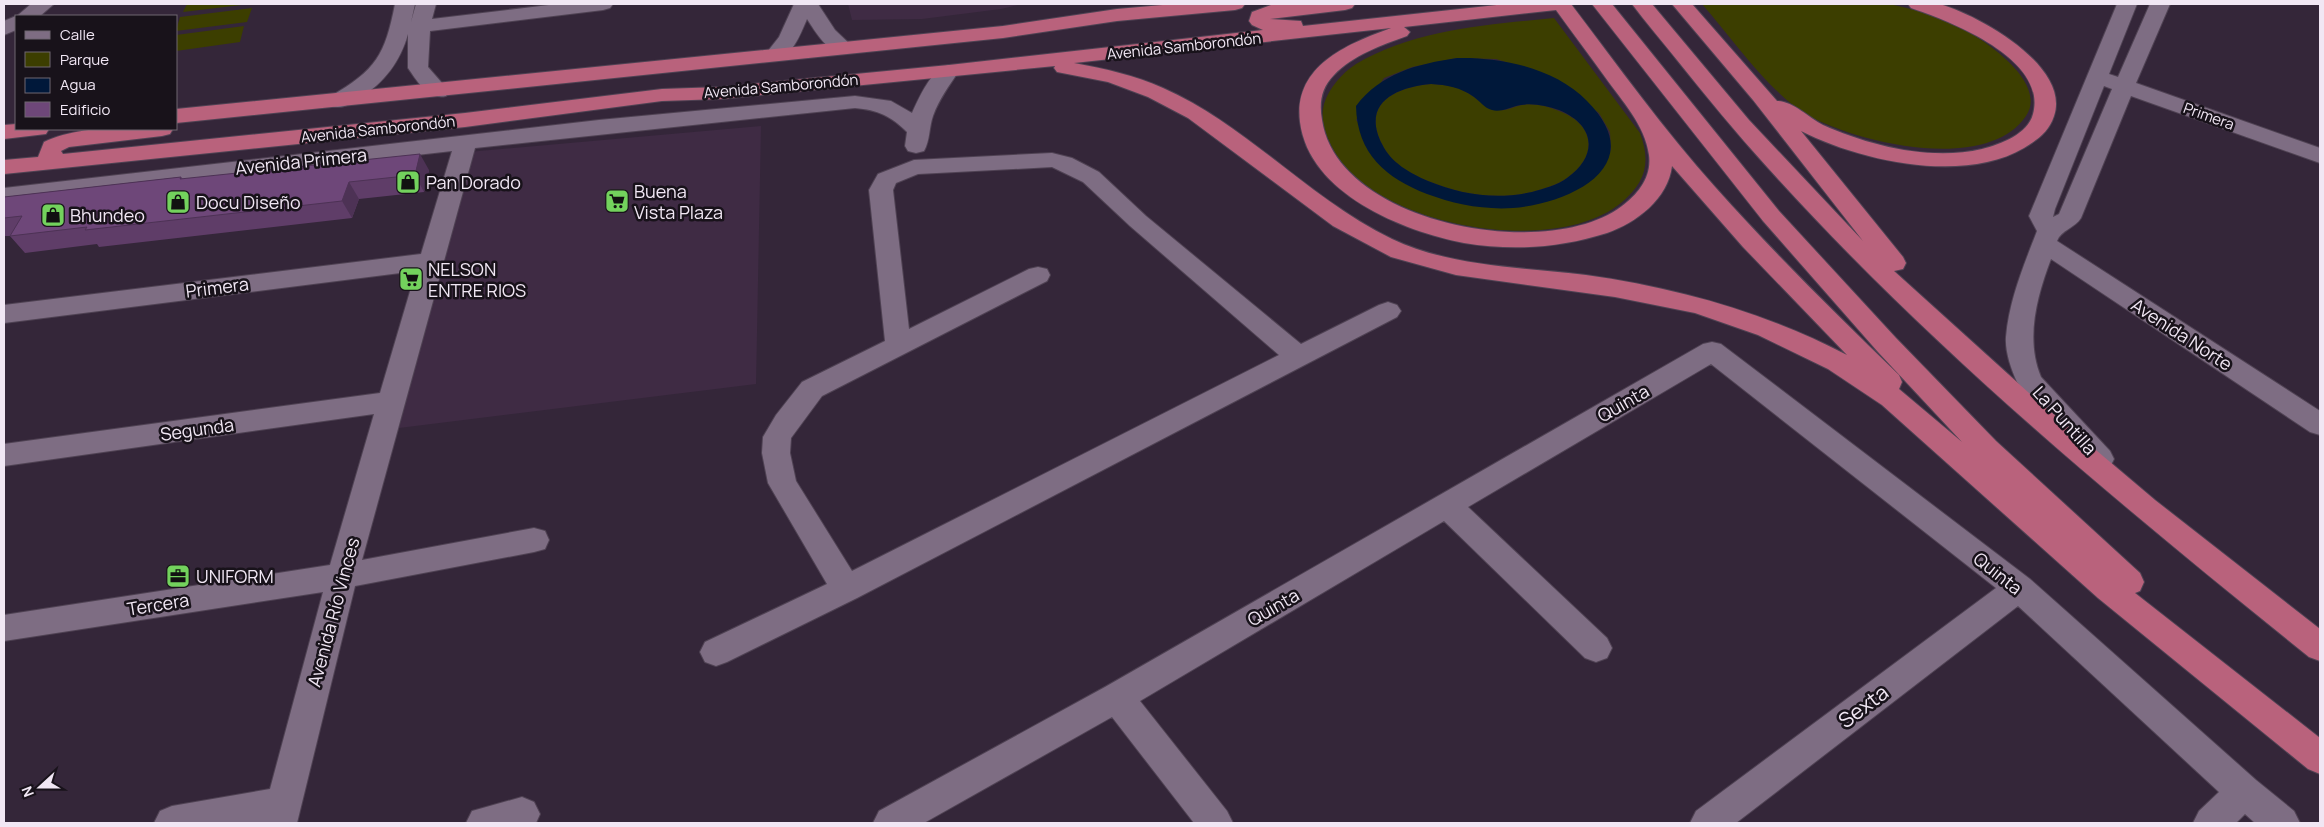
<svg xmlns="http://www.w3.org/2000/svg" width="2324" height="827" viewBox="0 0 2324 827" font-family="Manrope,sans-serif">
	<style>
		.built { fill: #3f2b44 }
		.green { fill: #3c3e00; fill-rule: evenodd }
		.water { fill: #00183a; fill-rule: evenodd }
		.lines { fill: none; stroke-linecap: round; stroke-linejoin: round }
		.minor-casing { stroke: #4f4253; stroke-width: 2 }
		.trunk-casing { stroke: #4f4253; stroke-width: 2 }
		.minor { fill: #7e6d83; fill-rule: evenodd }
		.trunk { fill: #b9627c; fill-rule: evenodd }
		.wall { fill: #5f3d68 }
		.shaded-wall { fill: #4d3255 }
		.building { fill: #6e4779; stroke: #4d3255 }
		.labels { text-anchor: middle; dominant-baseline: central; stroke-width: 5; stroke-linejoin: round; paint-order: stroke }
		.far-street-label { font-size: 15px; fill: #f1e7f4; stroke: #18121a }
		.street-label { font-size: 18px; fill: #f1e7f4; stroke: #18121a }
		.poi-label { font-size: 18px; fill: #f1e7f4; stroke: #18121a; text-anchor: start }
		.near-street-label { font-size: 21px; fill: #f1e7f4; stroke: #18121a }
	</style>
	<rect width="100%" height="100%" fill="#342639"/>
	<path class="built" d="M 848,4 L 1022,4 L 1001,9 L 922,19 L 852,20 Z
		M 761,126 L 756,384 L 399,428 L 468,152 Z"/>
	<path class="green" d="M 187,4 L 250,4 L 183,12 Z
		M 1702,4 L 1889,4 C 1907,8 1926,12 1943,19 C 1971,30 2051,79 2026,116 C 1987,174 1855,143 1806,114 C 1769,92 1731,37 1702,4 Z
		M 252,8 L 247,22 L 176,31 L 180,17 Z
		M 1554,18 L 1640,133 C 1651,162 1646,182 1621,203 C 1554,258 1372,227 1332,147 C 1325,133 1320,120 1324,104 C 1329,88 1342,73 1356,64 C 1416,29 1487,25 1554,18 ZM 1457,58 L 1496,59 L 1545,74 L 1599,113 L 1610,132 L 1611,150 L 1541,203 L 1413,188 L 1356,120 L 1384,78 L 1412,67 Z
		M 244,26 L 240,42 L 176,51 L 176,35 Z
		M 1431,84 C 1442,85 1454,85 1464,91 C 1477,97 1485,109 1500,110 C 1507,111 1515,106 1522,105 C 1534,103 1547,106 1559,111 C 1596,125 1598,156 1567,178 C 1557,185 1543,189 1532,192 C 1496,200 1462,195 1428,181 C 1409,173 1391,163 1382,144 C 1361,103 1396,87 1431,84 Z"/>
	<path class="water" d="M 1457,58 C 1501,57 1555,68 1587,101 C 1651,165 1572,203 1513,208 C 1483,210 1454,204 1427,194 C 1386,178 1357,154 1356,106 C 1381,73 1417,64 1457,58 ZM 1431,84 C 1447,85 1460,87 1474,97 C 1480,101 1484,108 1492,110 C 1501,113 1512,106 1521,105 C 1534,103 1547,106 1559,110 C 1595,125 1599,155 1567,178 C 1558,185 1543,189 1532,192 C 1496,200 1462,195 1428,181 C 1410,173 1391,163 1382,144 C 1361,103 1396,87 1431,84 Z"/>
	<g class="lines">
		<g class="minor-casing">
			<path id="minor" d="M 31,4 L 54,4 L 40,16 L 17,16 Z
				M 395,4 L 415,4 L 411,22 L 416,4 L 436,4 L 432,19 L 557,4 L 613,4 L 610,8 L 603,10 L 430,31 L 428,67 L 449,91 L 446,96 C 428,100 417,81 408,68 L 408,34 C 400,62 385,82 360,98 C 350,104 343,109 331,106 L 328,101 L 331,96 C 376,70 385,55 395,4 Z
				M 794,4 L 818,4 L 835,30 L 854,48 L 851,52 C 830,58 817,34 807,19 C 800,35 789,66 767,60 L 764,56 L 779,37 Z
				M 2117,4 L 2137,4 L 2109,74 L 2118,77 L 2150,4 L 2170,4 L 2136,83 L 2320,148 L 2320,163 L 2131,96 L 2081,218 C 2075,228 2061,230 2057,241 L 2320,411 L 2320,435 L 2310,432 L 2051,259 C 2037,296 2025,339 2041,377 L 2110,451 L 2114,459 L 2110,467 L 2100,470 L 2090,467 L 2017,382 C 2011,369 2005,351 2006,337 C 2009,300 2024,265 2037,231 L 2029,216 ZM 2104,86 L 2112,89 L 2059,214 L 2053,217 L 2055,209 Z
				M 16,16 L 16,30 L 4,35 L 4,21 Z
				M 949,65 L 956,67 L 959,71 C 949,86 939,99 933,116 C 929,127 930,141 924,151 L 916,153 L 908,151 L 905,146 L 907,132 C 891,116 878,110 855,108 L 475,148 L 362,560 L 534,528 L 545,531 L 549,540 L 545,549 L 534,552 L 355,586 L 297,823 L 154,823 L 160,811 L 172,806 L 270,789 L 323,592 L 4,641 L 4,615 L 330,565 L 374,414 L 4,466 L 4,444 L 380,393 L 416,271 L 4,323 L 4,305 L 421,254 L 452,151 L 4,202 L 4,188 L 599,120 L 855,96 L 891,101 L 912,113 C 919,98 931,69 949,65 Z
				M 1052,153 L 1072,158 L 1099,172 L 1146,216 L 1301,344 L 1379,305 L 1388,302 L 1397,305 L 1401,311 L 1397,317 L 857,598 L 727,662 L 716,666 L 705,662 L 700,652 L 705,642 L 827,584 L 768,483 L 762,453 L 763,437 L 776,415 L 802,382 L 885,341 L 869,190 L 878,174 L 914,160 ZM 1052,167 L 1083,182 L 1130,226 L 1279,355 L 852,571 L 796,481 L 790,453 L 791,438 L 822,396 L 1047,281 L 1050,275 L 1047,269 L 1038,267 L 1029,269 L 909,329 L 893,190 L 896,183 L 918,174 Z
				M 1712,342 L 1721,344 L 2030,579 L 2256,780 L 2294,811 L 2300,823 L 2255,823 L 2245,814 L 2236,823 L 2193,823 L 2199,811 L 2219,792 L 2018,606 L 1736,823 L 1690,823 L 1696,811 L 1996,588 L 1711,364 L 1468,507 L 1607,638 L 1612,648 L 1607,658 L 1596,662 L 1585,658 L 1444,521 L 1140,701 L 1227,811 L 1233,823 L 1194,823 L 1112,717 L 924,823 L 873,823 L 879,811 L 1105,687 L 1703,344 Z
				M 522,797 L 534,802 L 540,814 L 536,823 L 466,823 L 472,811 Z"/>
		</g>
		<g class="trunk-casing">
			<path id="trunk" d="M 1174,4 L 1245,4 L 1242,8 L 1235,10 L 1117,21 L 1003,38 L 176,123 L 176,109 L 1003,26 L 1117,9 Z
				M 1285,4 L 1355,4 L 1352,8 L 1345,10 L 1270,19 L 1301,21 L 1303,26 L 1506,4 L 1571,4 C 1618,66 1664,130 1716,188 C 1774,253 1836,314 1899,375 L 1902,382 L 1899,389 L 1962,442 L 1878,352 L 1763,221 L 1592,4 L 1612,4 L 1779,211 L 1896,338 L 1996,441 L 2140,573 L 2144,582 L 2140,591 L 2135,593 L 2320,738 L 2320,774 L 2308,769 L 2098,598 L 1882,405 L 1828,369 L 1758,335 L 1695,313 L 1615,297 L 1456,275 L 1391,257 L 1333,226 L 1188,118 L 1148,97 L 1108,82 L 1057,72 L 1054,68 L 1055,66 L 721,99 L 662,101 L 465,127 L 4,174 L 4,160 L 38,157 L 44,142 C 77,125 136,127 173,129 L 170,134 L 162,136 L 69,147 L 61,151 L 63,154 L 465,113 L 662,89 L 721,87 L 949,65 L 1263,30 L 1252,25 L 1249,21 L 1252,12 L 1271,5 ZM 1556,10 C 1572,32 1589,55 1605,77 C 1622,101 1645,125 1649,155 C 1652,177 1638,194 1622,206 C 1547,263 1337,224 1322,120 C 1319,103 1321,88 1334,75 C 1353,55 1382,45 1407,36 L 1410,32 L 1404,27 ZM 1391,28 C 1347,44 1293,66 1300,122 C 1309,194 1403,231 1464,243 C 1513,251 1560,248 1607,233 C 1636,223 1668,199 1672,166 L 1743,247 L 1847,355 C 1764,312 1678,288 1586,275 C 1522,267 1451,267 1392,239 C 1309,199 1247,125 1163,88 C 1135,75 1105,69 1074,63 Z
				M 1632,4 L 1652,4 L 1749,120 L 1863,241 L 1753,100 L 1672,4 L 1692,4 L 1777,101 C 1793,101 1809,118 1823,125 C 1870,146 1931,161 1982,149 C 2001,144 2028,134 2033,114 C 2048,59 1950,21 1911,8 L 1908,4 C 1918,4 1929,2 1939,4 C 1977,14 2071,66 2054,116 C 2049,132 2037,140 2024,148 C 1963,184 1860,161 1801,131 L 1903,257 L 1906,263 L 1903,269 L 1894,271 L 2038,401 L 2155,500 L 2320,629 L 2320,661 L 2309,657 C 2119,504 1931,349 1768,168 C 1736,133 1706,96 1677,60 C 1662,41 1646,23 1632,4 Z
				M 16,124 L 16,129 L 49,129 L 46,134 L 4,139 L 4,125 Z"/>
		</g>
		<use href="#minor" class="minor"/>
		<use href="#trunk" class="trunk"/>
	</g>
	<path class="wall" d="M 429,170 L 424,192 L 359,199 L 352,218 L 99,247 L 97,244 L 25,253 L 10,236 L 4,236 L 4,197 L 181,177 L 183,179 Z"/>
	<path class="shaded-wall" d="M 420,154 L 429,170 L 424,192 L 415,175 Z
		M 349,182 L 359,199 L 352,218 L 342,201 Z"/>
	<path class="building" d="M 420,154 L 415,175 L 349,182 L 342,201 L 85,230 L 87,227 L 10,236 L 22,216 L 4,218 L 4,197 L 181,177 L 180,179 Z"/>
	<defs>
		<g id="shop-square" transform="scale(1.25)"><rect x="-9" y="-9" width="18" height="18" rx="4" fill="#73d25d" stroke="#18121a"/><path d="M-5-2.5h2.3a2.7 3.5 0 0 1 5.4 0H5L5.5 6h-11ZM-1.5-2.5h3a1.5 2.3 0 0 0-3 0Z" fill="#111"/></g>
		<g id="supermarket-square" transform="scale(1.25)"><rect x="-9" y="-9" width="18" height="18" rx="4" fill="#73d25d" stroke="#18121a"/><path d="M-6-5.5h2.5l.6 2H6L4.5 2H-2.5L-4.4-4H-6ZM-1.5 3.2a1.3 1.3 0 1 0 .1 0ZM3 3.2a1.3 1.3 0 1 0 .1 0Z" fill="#111"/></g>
		<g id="office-square" transform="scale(1.25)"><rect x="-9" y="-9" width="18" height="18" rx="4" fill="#73d25d" stroke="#18121a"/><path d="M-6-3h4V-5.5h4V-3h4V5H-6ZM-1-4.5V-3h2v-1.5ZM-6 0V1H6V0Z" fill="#111"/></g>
	</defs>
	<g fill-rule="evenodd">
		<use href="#shop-square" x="408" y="182"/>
		<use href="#supermarket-square" x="617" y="201"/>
		<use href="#shop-square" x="178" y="202"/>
		<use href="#shop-square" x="53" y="215"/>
		<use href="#supermarket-square" x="411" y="279"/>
		<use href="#office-square" x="178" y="576"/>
	</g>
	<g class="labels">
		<g class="far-street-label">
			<text transform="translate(1184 46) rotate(-6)">Avenida Samborondón</text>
			<text transform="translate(781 86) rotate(-5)">Avenida Samborondón</text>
			<text transform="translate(2209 116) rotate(20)">Primera</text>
			<text transform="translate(378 129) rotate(-6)">Avenida Samborondón</text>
		</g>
		<g class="street-label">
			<text transform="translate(301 161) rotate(-6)">Avenida Primera</text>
			<text transform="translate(217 287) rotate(-7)">Primera</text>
			<text transform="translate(2182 334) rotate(33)">Avenida Norte</text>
			<text transform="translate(1623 403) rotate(-30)">Quinta</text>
			<text transform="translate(2065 420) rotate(48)">La Puntilla</text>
			<text transform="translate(197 429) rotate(-8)">Segunda</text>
			<text transform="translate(1998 573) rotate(38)">Quinta</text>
			<text transform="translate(158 604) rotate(-9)">Tercera</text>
			<text transform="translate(1273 607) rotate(-30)">Quinta</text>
			<text transform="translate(333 612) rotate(-75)">Avenida Río Vinces</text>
		</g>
		<g class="poi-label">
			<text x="426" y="182">Pan Dorado</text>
			<text x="634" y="191">Buena<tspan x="634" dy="21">Vista Plaza</tspan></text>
			<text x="196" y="202">Docu Diseño</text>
			<text x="70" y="215">Bhundeo</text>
			<text x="428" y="269">NELSON<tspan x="428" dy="21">ENTRE RIOS</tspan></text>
			<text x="196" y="576">UNIFORM</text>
		</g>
		<g class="near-street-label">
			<text transform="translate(1863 706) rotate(-37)">Sexta</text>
		</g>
	</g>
	<rect width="2324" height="827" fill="none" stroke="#f1e7f4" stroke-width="10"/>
	<rect x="15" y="15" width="162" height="115" fill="#18121a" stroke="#6f6771"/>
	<rect x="25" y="31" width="25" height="8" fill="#7e6d83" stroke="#6f6771"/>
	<text x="60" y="40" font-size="15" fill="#f1e7f4">Calle</text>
	<rect x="25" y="52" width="25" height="15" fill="#3c3e00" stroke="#6f6771"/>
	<text x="60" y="65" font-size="15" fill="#f1e7f4">Parque</text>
	<rect x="25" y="78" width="25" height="15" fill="#00183a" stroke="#6f6771"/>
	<text x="60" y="90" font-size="15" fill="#f1e7f4">Agua</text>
	<rect x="25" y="102" width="25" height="15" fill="#6e4779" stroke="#6f6771"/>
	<text x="60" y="115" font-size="15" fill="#f1e7f4">Edificio</text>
	<g transform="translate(40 787) rotate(249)" stroke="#18121a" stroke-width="4" paint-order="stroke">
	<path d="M0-4L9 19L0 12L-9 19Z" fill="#f1e7f4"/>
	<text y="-8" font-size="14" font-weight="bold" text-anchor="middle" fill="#f1e7f4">N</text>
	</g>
</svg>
